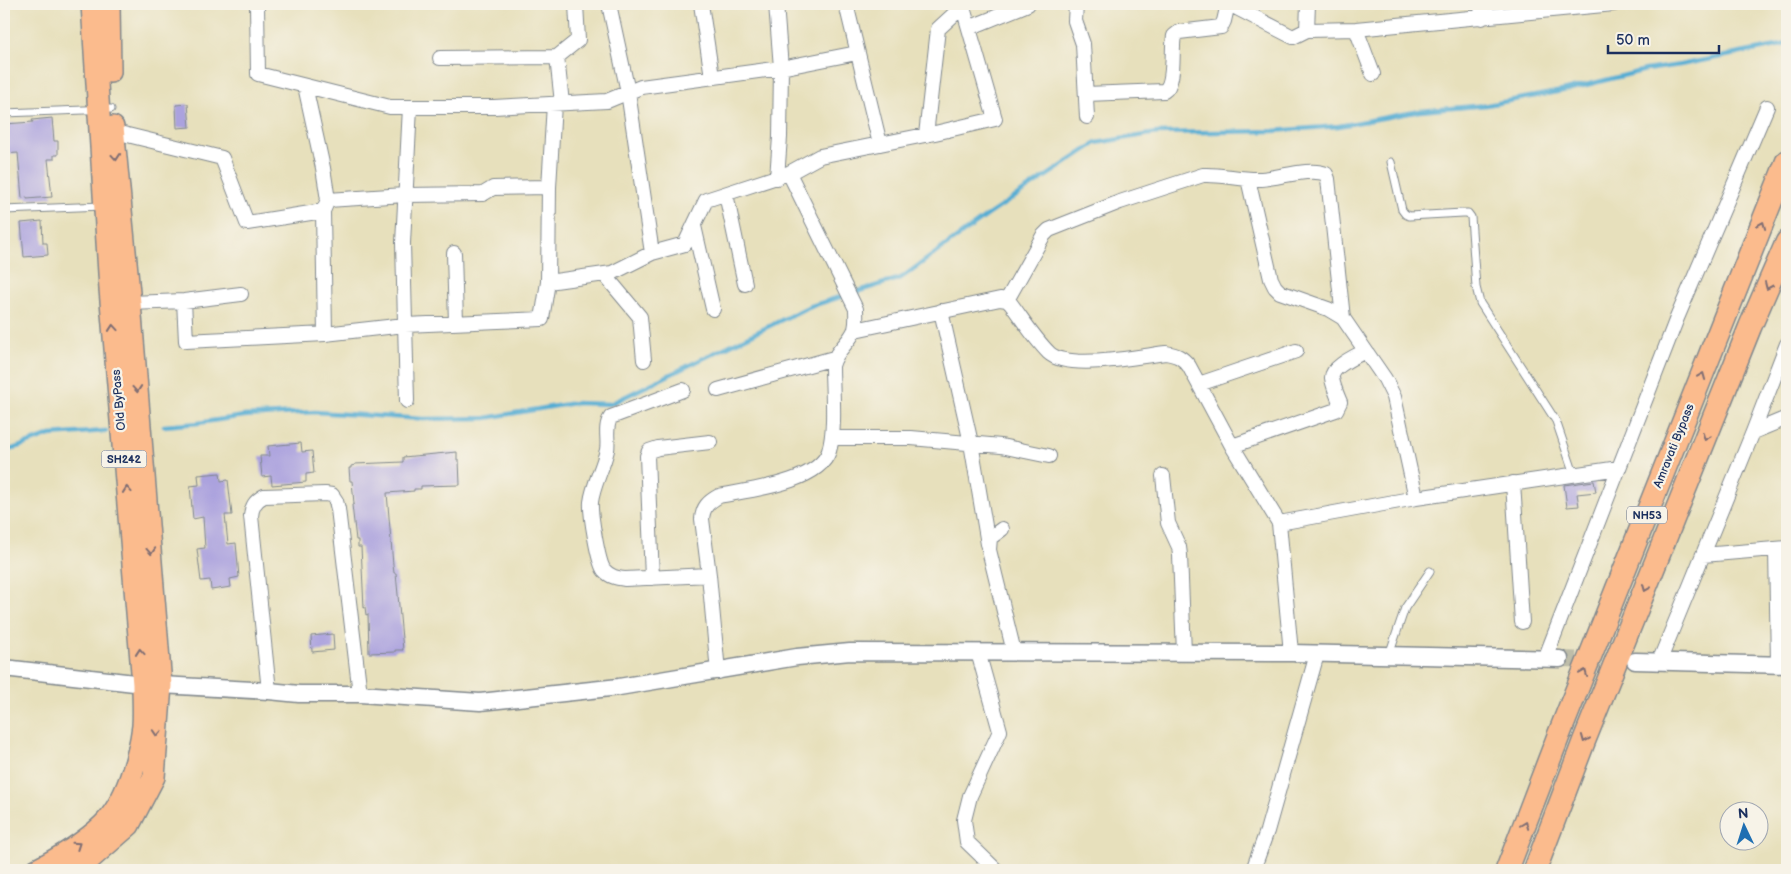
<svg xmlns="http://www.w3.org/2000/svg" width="1791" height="874" viewBox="0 0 1791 874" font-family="'Balsamiq Sans',sans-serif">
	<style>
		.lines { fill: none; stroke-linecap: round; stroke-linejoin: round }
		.stream { stroke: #56add3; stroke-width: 4.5 }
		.building { fill: #aba2de }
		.tertiary-tunnel { stroke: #bebda9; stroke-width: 16; stroke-dasharray: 16 8; stroke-linecap: butt }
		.service-casing { stroke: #81888d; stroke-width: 9 }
		.minor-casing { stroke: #81888d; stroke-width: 16 }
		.tertiary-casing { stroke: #81888d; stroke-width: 19 }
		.primary-casing { stroke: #81888d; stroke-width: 24 }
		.trunk-casing { stroke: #81888d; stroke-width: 25 }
		.service { stroke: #fff; stroke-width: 7 }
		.minor { stroke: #fff; stroke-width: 14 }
		.tertiary { stroke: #fff; stroke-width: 16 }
		.primary { stroke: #fbbb8d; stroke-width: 21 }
		.trunk { stroke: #fbbb8d; stroke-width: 22 }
		.oneway { stroke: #806e73 }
		.labels { text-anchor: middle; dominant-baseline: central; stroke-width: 4.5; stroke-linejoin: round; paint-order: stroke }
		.shield { fill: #f7f3e8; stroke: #5d6a87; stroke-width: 1 }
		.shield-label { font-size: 11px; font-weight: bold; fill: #1b2f5e }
		.street-label { font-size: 12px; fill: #1b2f5e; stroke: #f7f3e8 }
	</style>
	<rect width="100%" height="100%" fill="#f7f3e8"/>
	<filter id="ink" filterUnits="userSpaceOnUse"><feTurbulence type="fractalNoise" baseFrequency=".02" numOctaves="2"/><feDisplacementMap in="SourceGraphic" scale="10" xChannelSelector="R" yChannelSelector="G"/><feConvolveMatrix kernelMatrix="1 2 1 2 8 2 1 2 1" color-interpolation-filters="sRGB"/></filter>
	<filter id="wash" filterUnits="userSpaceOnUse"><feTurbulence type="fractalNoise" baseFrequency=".0096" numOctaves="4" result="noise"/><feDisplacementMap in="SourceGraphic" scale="20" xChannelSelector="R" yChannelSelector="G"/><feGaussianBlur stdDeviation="1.12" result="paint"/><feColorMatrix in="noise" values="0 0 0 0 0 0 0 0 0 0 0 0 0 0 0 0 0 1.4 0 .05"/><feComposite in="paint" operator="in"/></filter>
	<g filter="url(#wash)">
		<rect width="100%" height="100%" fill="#e7e0bc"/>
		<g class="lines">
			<path class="stream" d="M 164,426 L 198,423 L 244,416 L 315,412 L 423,419 L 486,418 L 574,403 L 610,404 L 808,307 L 901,278 L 988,215 L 1096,143 L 1157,133 L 1273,131 L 1339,126 L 1420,111 L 1487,105 L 1562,91 L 1646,70 L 1680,65 L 1787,44
				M 4,452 L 50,435 L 106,431"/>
		</g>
		<g id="blocks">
			<path class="building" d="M 188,104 L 190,127 L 177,128 L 176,105 Z
				M 52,118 L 54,141 L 58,141 L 58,155 L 54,155 L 54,159 L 48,159 L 52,197 L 27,199 L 27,197 L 22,198 L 18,153 L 4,154 L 4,124 L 33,122 L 32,120 Z
				M 42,221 L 43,243 L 47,243 L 48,255 L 24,257 L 21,223 Z
				M 301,443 L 302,452 L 312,451 L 314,473 L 306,474 L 306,482 L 272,485 L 271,476 L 262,477 L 260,456 L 269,456 L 268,446 Z
				M 457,452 L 457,460 L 459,460 L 460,485 L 421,486 L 421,489 L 414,489 L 414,491 L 387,493 L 393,565 L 394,573 L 396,573 L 403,650 L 395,650 L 395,652 L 369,653 L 368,614 L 366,615 L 365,607 L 364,608 L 361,547 L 358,547 L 358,540 L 356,540 L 352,505 L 354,504 L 352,481 L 350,481 L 349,468 L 351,468 L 351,466 L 355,465 L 355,464 L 403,462 L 403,457 Z
				M 220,473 L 221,481 L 228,480 L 232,515 L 225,515 L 228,544 L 236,543 L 239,577 L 230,579 L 231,587 L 211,590 L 210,580 L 201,581 L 197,549 L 205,548 L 203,517 L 193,519 L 190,486 L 199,485 L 198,475 Z
				M 1594,481 L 1596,492 L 1577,494 L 1579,506 L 1567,507 L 1564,485 Z
				M 333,634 L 334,650 L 312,652 L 311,636 Z"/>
		</g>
	</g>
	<g filter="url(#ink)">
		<use href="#blocks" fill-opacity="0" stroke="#81888d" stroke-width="1"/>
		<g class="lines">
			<path class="tertiary-tunnel" d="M 1560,659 L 1625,661"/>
			<g class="service-casing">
				<path id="service" d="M 4,113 L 111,109
					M 1391,162 L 1402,210 L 1405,214 L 1409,216 L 1463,213 L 1468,213 L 1471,217 L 1476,287 L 1480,303 L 1556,421 L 1574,474
					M 4,210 L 103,206
					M 1389,655 L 1405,608 L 1430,571"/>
			</g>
			<g class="minor-casing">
				<path id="minor" d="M 257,4 L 258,74 L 390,107 L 494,107 L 607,101 L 641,87 L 781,68 L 857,53
					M 609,4 L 628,92 L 652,253
					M 701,4 L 712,77
					M 776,4 L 781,68 L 780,137 L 777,178
					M 846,4 L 880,144
					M 1076,4 L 1075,21 L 1083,44 L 1087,117
					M 1229,4 L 1293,37 L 1307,30 L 1308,4
					M 1481,4 L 1482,18
					M 969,28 L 1028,4
					M 1356,29 L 1373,74
					M 1307,30 L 1356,29 L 1614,4
					M 557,57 L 562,103
					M 440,58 L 557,57 L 578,40 L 576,4
					M 305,86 L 323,168 L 328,200
					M 1086,94 L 1164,91 C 1176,84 1171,49 1174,36 L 1179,32 L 1221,27 L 1224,21 L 1228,4
					M 107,130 L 222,158 L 247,223 L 323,211 L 328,200 L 405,195 L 483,194 L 493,188 L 549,187
					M 926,135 L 938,29 L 963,6
					M 1248,179 L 1271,279 L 1275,287 L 1280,292 L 1328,309 L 1343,318 L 1385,379 L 1394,397 L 1416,498
					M 726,194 L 745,284
					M 323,211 L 325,334
					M 694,226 L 713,309
					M 454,253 L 456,323
					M 604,274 L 640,317 L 644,360
					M 548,282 L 549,187 L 554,104
					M 1007,300 L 1043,236 L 1049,230 L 1120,202 L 1203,175 C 1222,174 1241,180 1261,179 C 1279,178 1310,167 1326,174 L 1328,179 L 1343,318
					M 184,301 L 186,341 L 325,334 L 405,325 L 542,319 L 548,282 L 612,273 L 652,253 L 685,244 L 706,200 L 789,173 L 820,156 L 935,133 L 995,119 L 962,4
					M 130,303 L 184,301 L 241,294
					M 941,311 L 971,443 L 988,544
					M 855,330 L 1000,299 L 1007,300 L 1011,304 C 1023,320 1034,338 1049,353 C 1068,371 1140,356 1166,353 C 1177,355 1182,357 1189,366 L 1232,446 L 1279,523 L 1291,653
					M 1199,384 L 1296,351
					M 683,390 L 611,417 C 604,427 609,439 607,450 C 603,468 593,485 591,502 C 590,513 598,562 604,570 C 610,577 617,578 625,579 L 709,575
					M 718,390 L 834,358
					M 407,401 L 403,243 L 410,107
					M 1753,432 L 1787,418
					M 832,438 L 911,438 L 1001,446 L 1049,456
					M 1232,446 L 1336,410 L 1340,402 C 1337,395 1333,386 1332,378 C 1331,367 1356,356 1365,351
					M 1163,476 L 1168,523 L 1179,547 L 1180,555 L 1184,653
					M 1513,483 L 1522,622
					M 1279,523 L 1416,498 L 1619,468
					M 1002,529 L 990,538 L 989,550 L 1014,652
					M 1776,549 L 1778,664
					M 1703,555 L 1787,548
					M 652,578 L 647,456 L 649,451 L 658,448 L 710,442
					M 978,652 L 1000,731 L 970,796 L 964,820 L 967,842 L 996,870
					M 1545,659 L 1677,318 L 1767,107
					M 1659,662 L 1753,432 L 1787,344
					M 718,672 L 709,575 L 702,519 C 703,507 708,502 719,496 C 748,490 819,483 829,451 C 836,428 832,391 832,366 C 836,349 850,343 855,329 C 857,322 856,315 856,309 L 789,173
					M 269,691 L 251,516 C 252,506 255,501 264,496 L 325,494 L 332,495 L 336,501 L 338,509 L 360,694
					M 1253,870 L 1267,831 L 1317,654"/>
			</g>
			<g class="tertiary-casing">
				<path id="tertiary" d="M 1635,661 L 1787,665
					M 4,668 L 143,684 L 269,691 L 299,694 L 360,694 L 480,702 L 619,687 L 797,657 L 850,652 L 1291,653 L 1560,659"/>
			</g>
			<g class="primary-casing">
				<path id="primary" d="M 109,4 L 110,72
					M 36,870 C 59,858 84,843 103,825 C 126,803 139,757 143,726 C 144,712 143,697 143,684 L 110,289 L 92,4
					M 68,870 L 90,859 L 129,825 L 154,777 L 161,685 L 130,303 L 113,127"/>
			</g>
			<g class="trunk-casing">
				<path id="trunk" d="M 1507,870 L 1558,737 L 1787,161
					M 1535,870 L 1584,741 L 1750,327 L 1787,242"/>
			</g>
			<use href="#service" class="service"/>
			<use href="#minor" class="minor"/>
			<use href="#tertiary" class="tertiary"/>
			<use href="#primary" class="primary"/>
			<use href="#trunk" class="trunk"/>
		</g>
		<defs><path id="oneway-chevron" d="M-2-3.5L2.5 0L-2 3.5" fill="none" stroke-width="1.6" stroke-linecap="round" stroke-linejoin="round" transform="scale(1.25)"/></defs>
		<g class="oneway">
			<use href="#oneway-chevron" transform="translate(116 157) rotate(85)"/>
			<use href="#oneway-chevron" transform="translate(1762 225) rotate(-68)"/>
			<use href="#oneway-chevron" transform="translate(1768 286) rotate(114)"/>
			<use href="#oneway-chevron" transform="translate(113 328) rotate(-95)"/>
			<use href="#oneway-chevron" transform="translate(1702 376) rotate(-68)"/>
			<use href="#oneway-chevron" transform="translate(137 389) rotate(85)"/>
			<use href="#oneway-chevron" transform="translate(1706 437) rotate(112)"/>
			<use href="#oneway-chevron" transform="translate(127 490) rotate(-95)"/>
			<use href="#oneway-chevron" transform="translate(151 551) rotate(86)"/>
			<use href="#oneway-chevron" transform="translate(1646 588) rotate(112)"/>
			<use href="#oneway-chevron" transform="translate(140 652) rotate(-95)"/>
			<use href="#oneway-chevron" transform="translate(1584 673) rotate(-68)"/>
			<use href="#oneway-chevron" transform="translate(157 733) rotate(94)"/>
			<use href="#oneway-chevron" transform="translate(1585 739) rotate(112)"/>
			<use href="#oneway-chevron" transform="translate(1525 825) rotate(-69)"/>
			<use href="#oneway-chevron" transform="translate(77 845) rotate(-34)"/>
		</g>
	</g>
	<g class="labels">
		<g class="shield">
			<rect x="101.5" y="450.5" width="45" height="17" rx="4"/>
			<rect x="1627" y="506.5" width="40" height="17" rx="4"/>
		</g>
		<g class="shield-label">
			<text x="124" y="459">SH242</text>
			<text x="1647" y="515">NH53</text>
		</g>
		<g class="street-label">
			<text transform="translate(119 400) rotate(-95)">Old ByPass</text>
			<text transform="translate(1674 446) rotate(-68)">Amravati Bypass</text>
		</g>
	</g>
	<rect width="1791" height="874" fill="none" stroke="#f7f3e8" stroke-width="20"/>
	<g transform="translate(1744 826) rotate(356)"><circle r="24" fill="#f7f3e8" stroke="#9fa5b1"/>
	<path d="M0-4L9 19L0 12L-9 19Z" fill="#1f6fb2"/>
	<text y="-8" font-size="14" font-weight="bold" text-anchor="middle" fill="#1b2f5e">N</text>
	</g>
	<path d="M1608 45v8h111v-8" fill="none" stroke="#1b2f5e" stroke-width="2.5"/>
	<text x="1616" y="45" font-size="15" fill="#1b2f5e" stroke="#f7f3e8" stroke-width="4" paint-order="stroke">50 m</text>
</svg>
